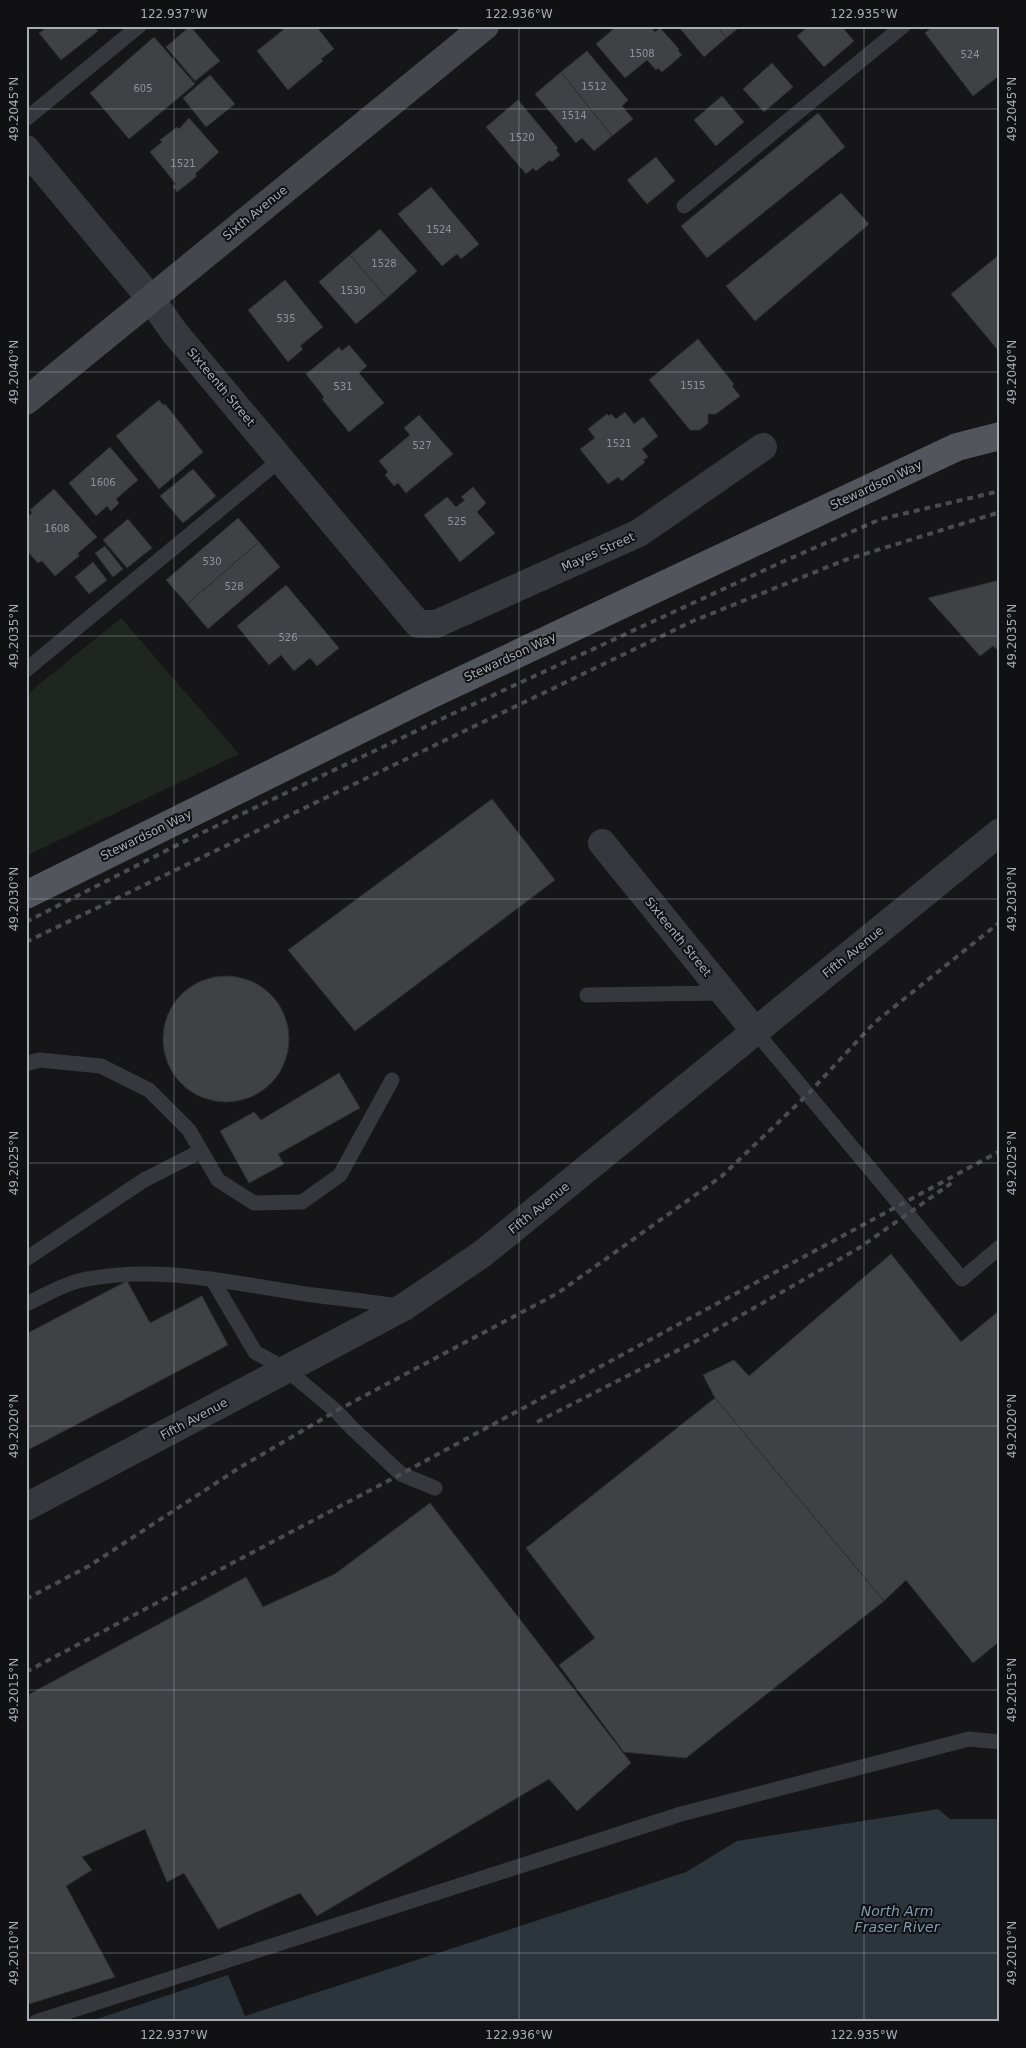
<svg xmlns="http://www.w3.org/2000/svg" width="1026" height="2048" viewBox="0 0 1026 2048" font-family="'DejaVu Sans',sans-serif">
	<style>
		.green { fill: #1e261f }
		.water { fill: #2c353c }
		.building { fill: #404145; stroke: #303034 }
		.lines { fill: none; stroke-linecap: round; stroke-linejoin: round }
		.lane { stroke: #37383d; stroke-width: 15 }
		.street { stroke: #37383d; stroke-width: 28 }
		.secondary { stroke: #45474d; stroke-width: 28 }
		.primary { stroke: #53555c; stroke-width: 28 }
		.rail { stroke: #4a4c52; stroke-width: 4; stroke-dasharray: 6 5; stroke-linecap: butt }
		.ticks { fill: none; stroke: #a8adb8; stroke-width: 1; stroke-opacity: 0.45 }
		.labels { text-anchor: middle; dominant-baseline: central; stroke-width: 4; stroke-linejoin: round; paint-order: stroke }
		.number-label { font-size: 10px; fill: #8e929b }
		.street-label { font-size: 12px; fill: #a8adb8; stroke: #111113 }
		.water-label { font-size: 14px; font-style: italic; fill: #7f9bb3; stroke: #111113 }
		.neatline { fill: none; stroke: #a8adb8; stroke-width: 2 }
		.ticks-label { font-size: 12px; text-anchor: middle; fill: #a8adb8 }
	</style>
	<rect width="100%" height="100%" fill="#161618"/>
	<path class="green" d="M 121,618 L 239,754 L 26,856 L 26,695 Z"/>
	<path class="water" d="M 938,1809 L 950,1819 L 1000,1819 L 1000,2022 L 88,2022 L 228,1975 L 245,2016 L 686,1872 L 737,1841 Z"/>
	<path class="building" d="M 41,26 L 94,26 L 98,31 L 61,60 L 39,33 L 44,30 Z
		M 190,26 L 220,61 L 195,81 L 166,47 Z
		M 282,26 L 316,26 L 334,49 L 321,59 L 323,61 L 288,90 L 257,51 L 283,30 Z
		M 617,26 L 650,26 L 655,32 L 660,28 L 679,49 L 678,51 L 682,55 L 662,72 L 658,68 L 656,70 L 647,60 L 625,78 L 596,44 Z
		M 678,26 L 717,26 L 726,38 L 704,57 Z
		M 717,26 L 741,26 L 726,38 Z
		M 809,26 L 841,26 L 854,41 L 824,67 L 797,36 Z
		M 933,26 L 1000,26 L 1000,75 L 973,96 L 925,33 Z
		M 154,37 L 195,84 L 129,139 L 90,93 Z
		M 587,51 L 628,100 L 622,106 L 633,119 L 612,136 L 561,72 Z
		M 772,63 L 793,87 L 764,112 L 743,89 Z
		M 561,72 L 612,136 L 594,151 L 582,138 L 576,143 L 535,94 Z
		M 210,75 L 235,104 L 206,127 L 183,98 Z
		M 722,96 L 744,122 L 716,146 L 694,120 Z
		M 518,100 L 558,148 L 556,150 L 560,155 L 552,162 L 550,160 L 536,171 L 533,168 L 526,174 L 486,127 Z
		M 818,113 L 845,147 L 707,258 L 681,226 Z
		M 189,118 L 219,152 L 195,174 L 197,176 L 177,192 L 173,186 L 176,184 L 150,152 L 162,142 L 160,140 L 177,127 L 179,129 Z
		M 656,157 L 675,181 L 647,204 L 627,180 Z
		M 431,187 L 479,244 L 461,259 L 457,254 L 442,266 L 398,214 Z
		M 841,193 L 869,224 L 755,321 L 726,286 Z
		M 380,229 L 417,271 L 387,298 L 350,255 Z
		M 1000,254 L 1000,347 L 997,349 L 951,294 Z
		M 350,255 L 387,298 L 356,324 L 319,282 Z
		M 285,280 L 323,327 L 300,346 L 303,349 L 288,362 L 248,310 Z
		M 698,339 L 734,384 L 732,386 L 740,396 L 716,414 L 708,414 L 708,423 L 700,430 L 690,430 L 649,380 Z
		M 349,345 L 367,366 L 359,373 L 384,403 L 349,432 L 322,399 L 324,397 L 306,374 L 339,347 L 342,351 Z
		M 159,400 L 163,405 L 165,404 L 203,452 L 159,489 L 116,436 Z
		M 625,412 L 634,424 L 643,417 L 658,436 L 642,449 L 648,457 L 643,460 L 645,462 L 622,481 L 618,477 L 608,484 L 580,449 L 595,438 L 588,429 L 607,414 L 609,416 L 611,414 L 616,419 Z
		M 419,415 L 453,454 L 406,493 L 398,483 L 394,486 L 385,475 L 388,472 L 379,461 L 410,435 L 404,428 Z
		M 110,447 L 138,480 L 116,499 L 119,503 L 111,511 L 107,506 L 96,516 L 69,483 Z
		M 193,469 L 216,496 L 183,523 L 160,496 Z
		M 473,487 L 486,503 L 477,512 L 495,533 L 460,562 L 424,515 L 447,497 L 456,507 L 465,500 L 461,497 Z
		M 54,489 L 97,537 L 78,553 L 79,556 L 55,576 L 42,561 L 38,563 L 26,550 L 29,547 L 26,544 L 26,518 L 32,513 L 30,510 Z
		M 238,518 L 259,542 L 187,604 L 166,580 Z
		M 128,519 L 152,548 L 127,568 L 103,540 Z
		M 259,542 L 280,567 L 208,629 L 187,604 Z
		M 105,546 L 123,569 L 113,577 L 95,553 Z
		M 93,562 L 107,580 L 89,594 L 75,577 Z
		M 1000,580 L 1000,652 L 993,646 L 980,656 L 928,598 Z
		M 286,585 L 339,648 L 317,666 L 310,658 L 294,671 L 281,655 L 269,665 L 237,626 Z
		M 492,799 L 555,880 L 355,1031 L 288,950 Z
		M163 1039a63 63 0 1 1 126 0a63 63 0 1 1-126 0Z
		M 339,1073 L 360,1108 L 278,1154 L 284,1164 L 249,1183 L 220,1131 L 254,1112 L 261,1120 Z
		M 891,1254 L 961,1342 L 1000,1310 L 1000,1641 L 973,1663 L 906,1580 L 884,1601 L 715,1398 L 703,1375 L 734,1360 L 749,1376 Z
		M 127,1281 L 150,1323 L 202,1296 L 228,1345 L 26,1451 L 26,1334 Z
		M 715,1398 L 884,1601 L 686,1758 L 624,1752 L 559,1665 L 595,1638 L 526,1548 Z
		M 430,1503 L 631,1763 L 577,1811 L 549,1779 L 317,1916 L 300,1893 L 218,1929 L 184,1873 L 167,1882 L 145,1829 L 82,1857 L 92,1870 L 66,1886 L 115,1977 L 26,2005 L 26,1696 L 246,1577 L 263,1607 L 335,1574 Z"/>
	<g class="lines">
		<path class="lane" d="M 26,119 L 139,26
			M 684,206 L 903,26
			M 26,670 L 281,459
			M 587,995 L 723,993
			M 755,1031 L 962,1279 L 1000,1247
			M 26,1064 L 39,1060 L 101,1066 L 149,1090 L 189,1130 L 218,1180 L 254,1203 L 302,1202 L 340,1175 L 392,1080
			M 26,1259 L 144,1180 L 201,1151
			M 212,1279 L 255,1352 L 287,1370 L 336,1411 L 352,1428 L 401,1474 L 435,1488
			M 26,1304 C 44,1296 63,1284 82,1280 C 152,1265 223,1281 293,1292 C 329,1298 366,1300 402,1307
			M 36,2022 L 681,1814 L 969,1739 L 1000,1742"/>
		<path class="street" d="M 26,149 L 150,298 L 175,333 L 418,624 L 436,624 L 639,533 L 763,447
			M 602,843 L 755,1031
			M 26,1507 L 404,1307 L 482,1254 L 1000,832"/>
		<path class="secondary" d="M 26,401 L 485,26"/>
		<path class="primary" d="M 26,895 L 428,696 L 957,447 L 1000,436"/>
		<path class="rail" d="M 26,922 L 189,839 L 450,715 L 782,562 L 881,519 L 1000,491
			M 26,942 L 693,621 L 845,560 L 1000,512
			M 537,1422 L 696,1341 L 859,1248 L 953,1182
			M 26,1599 L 89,1566 L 239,1468 L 336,1411 L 558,1293 L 722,1176 L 808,1094 L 874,1023 L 1000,922
			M 26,1672 L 401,1474 L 1000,1151"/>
	</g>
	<path class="ticks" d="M 174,26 L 174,2022M 519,26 L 519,2022M 864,26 L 864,2022M 26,109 L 1000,109M 26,372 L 1000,372M 26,636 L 1000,636M 26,899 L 1000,899M 26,1163 L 1000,1163M 26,1426 L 1000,1426M 26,1690 L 1000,1690M 26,1953 L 1000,1953"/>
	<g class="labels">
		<g class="number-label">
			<text x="642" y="53">1508</text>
			<text x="970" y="54">524</text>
			<text x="594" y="86">1512</text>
			<text x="143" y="88">605</text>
			<text x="574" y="115">1514</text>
			<text x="522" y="137">1520</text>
			<text x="183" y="163">1521</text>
			<text x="439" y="229">1524</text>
			<text x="384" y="263">1528</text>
			<text x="353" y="290">1530</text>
			<text x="286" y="318">535</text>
			<text x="693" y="385">1515</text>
			<text x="343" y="386">531</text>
			<text x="619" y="443">1521</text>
			<text x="422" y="445">527</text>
			<text x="103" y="482">1606</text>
			<text x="457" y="521">525</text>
			<text x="57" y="528">1608</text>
			<text x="212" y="561">530</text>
			<text x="234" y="586">528</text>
			<text x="288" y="637">526</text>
		</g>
		<g class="street-label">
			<text transform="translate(255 213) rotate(-39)">Sixth Avenue</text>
			<text transform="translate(221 387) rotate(50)">Sixteenth Street</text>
			<text transform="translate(876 485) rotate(-25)">Stewardson Way</text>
			<text transform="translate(598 552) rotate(-24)">Mayes Street</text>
			<text transform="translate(510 657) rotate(-25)">Stewardson Way</text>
			<text transform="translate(146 835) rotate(-26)">Stewardson Way</text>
			<text transform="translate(678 937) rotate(51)">Sixteenth Street</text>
			<text transform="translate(853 952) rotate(-39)">Fifth Avenue</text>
			<text transform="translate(539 1208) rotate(-39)">Fifth Avenue</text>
			<text transform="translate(194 1419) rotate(-28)">Fifth Avenue</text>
		</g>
		<g class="water-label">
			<text x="897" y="1911">North Arm<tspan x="897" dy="16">Fraser River</tspan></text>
		</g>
	</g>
	<rect width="1026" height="2048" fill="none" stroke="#111113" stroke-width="55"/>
	<rect x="28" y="28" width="970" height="1992" class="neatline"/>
	<g class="ticks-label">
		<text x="174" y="18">122.937°W</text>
		<text x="519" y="18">122.936°W</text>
		<text x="864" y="18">122.935°W</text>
		<text transform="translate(14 109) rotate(-90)" y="4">49.2045°N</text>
		<text transform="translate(1012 109) rotate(-90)" y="4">49.2045°N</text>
		<text transform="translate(14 372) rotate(-90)" y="4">49.2040°N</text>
		<text transform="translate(1012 372) rotate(-90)" y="4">49.2040°N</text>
		<text transform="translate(14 636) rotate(-90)" y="4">49.2035°N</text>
		<text transform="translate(1012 636) rotate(-90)" y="4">49.2035°N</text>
		<text transform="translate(14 899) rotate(-90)" y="4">49.2030°N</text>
		<text transform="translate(1012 899) rotate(-90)" y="4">49.2030°N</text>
		<text transform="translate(14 1163) rotate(-90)" y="4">49.2025°N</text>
		<text transform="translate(1012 1163) rotate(-90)" y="4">49.2025°N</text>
		<text transform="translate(14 1426) rotate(-90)" y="4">49.2020°N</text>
		<text transform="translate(1012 1426) rotate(-90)" y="4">49.2020°N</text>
		<text transform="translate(14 1690) rotate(-90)" y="4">49.2015°N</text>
		<text transform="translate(1012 1690) rotate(-90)" y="4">49.2015°N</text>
		<text transform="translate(14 1953) rotate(-90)" y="4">49.2010°N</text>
		<text transform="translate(1012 1953) rotate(-90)" y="4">49.2010°N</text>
		<text x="174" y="2039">122.937°W</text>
		<text x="519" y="2039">122.936°W</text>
		<text x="864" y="2039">122.935°W</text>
	</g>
</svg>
